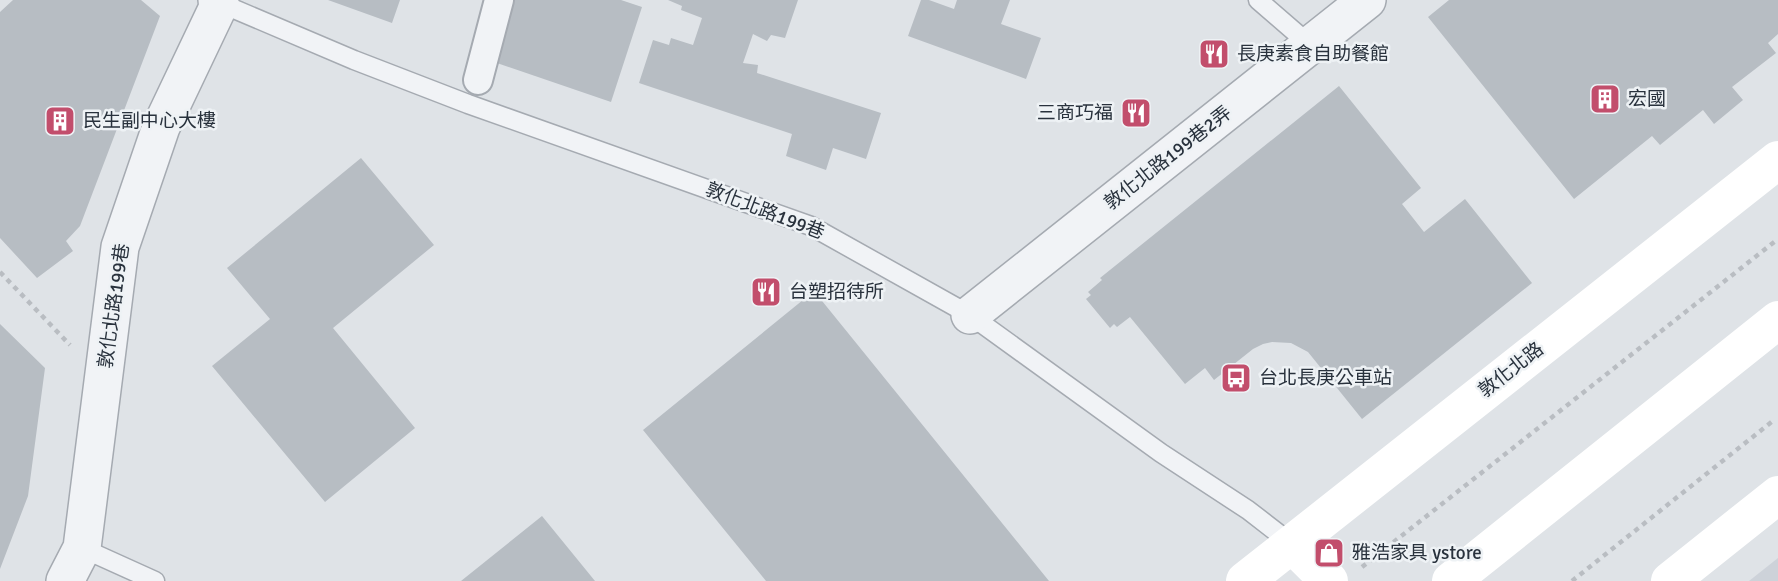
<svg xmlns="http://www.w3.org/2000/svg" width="1778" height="581" viewBox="0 0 1778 581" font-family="Signika,'Noto Sans TC',sans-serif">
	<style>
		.built { fill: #cdd2d9 }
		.building { fill: #b7bdc3 }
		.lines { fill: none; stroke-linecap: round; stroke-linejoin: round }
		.service-casing { stroke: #a5aab1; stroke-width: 21 }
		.pedestrian-casing { stroke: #a5aab1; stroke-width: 32 }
		.minor-casing { stroke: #a5aab1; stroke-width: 40 }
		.path { stroke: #b9bdc2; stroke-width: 4.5; stroke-dasharray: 5 5; stroke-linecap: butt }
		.service { stroke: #f1f3f6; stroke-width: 18 }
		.pedestrian { stroke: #f1f3f6; stroke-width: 28 }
		.minor { stroke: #f1f3f6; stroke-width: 37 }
		.secondary { stroke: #fff; stroke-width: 38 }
		.labels { text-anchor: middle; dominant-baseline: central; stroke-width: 5; stroke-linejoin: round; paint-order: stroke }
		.poi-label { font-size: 19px; fill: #29323d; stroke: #eef2f5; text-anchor: start }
		.street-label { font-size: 19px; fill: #29323d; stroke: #eef2f5 }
	</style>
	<rect width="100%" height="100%" fill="#dfe3e7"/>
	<path class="built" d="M 1778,558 L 1778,581 L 1749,581 Z"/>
	<path class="building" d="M 13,0 L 141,0 L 160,16 L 80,226 L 66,241 L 73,251 L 37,278 L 0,238 L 0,12 Z
		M 328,0 L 400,0 L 392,23 Z
		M 515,0 L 621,0 L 642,7 L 611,102 L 494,62 Z
		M 668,0 L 798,0 L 785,38 L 771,35 L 767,41 L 753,34 L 743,63 L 758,65 L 757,73 L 881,113 L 866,159 L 833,148 L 826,170 L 786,156 L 792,134 L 639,83 L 653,40 L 669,45 L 671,38 L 693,45 L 702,18 L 681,10 L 682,6 Z
		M 921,0 L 929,0 L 954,9 L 957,0 L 1010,0 L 1001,24 L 1041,38 L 1026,79 L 908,36 Z
		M 1449,0 L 1778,0 L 1778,34 L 1768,43 L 1776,53 L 1732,87 L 1743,100 L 1714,124 L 1703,110 L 1660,145 L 1652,136 L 1574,199 L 1428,17 Z
		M 1339,86 L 1421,188 L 1402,204 L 1424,232 L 1465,199 L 1532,283 L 1362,419 L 1308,352 L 1291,343 L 1272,342 L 1263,344 L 1253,349 L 1214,380 L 1205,368 L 1185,384 L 1130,317 L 1117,327 L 1114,324 L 1110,328 L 1086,299 L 1091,295 L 1088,292 L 1102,280 L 1100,278 Z
		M 361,158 L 434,245 L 333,328 L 415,428 L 325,502 L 212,366 L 270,319 L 227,268 Z
		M 814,291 L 1049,581 L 766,581 L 643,430 Z
		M 0,324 L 45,368 L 28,496 L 0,569 Z
		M 542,516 L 595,581 L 461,581 Z"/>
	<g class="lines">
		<g class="service-casing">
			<path id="service" d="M 1258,0 L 1310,45
				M 220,3 L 354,60 L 468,104 L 811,226 L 970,315 L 1161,453 L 1248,510 L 1292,544
				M 82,548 L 155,581"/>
		</g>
		<g class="pedestrian-casing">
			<path id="pedestrian" d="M 478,80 L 499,0"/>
		</g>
		<g class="minor-casing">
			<path id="minor" d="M 970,315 L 1367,0
				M 65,581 L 82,548 L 120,247 L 161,127 L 220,3 L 217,0"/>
		</g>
		<path class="path" d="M 0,272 L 70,345
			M 1362,567 L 1778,239
			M 1572,581 L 1774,420"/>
		<use href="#service" class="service"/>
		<use href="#pedestrian" class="pedestrian"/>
		<use href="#minor" class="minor"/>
		<path class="secondary" d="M 1292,544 L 1329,581
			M 1245,581 L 1778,160
			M 1451,581 L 1778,320
			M 1670,581 L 1778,495"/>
	</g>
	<defs>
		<g id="restaurant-square" transform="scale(1.575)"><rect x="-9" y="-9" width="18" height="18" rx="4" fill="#c24e6c" stroke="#eef2f5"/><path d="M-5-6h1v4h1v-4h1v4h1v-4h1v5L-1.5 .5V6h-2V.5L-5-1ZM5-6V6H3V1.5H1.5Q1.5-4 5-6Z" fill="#fff"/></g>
		<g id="building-square" transform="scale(1.575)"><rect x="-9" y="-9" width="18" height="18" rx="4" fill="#c24e6c" stroke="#eef2f5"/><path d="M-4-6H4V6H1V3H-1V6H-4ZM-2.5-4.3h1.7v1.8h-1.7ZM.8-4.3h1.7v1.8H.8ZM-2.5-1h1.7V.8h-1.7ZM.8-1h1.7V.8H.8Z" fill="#fff"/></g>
		<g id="bus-square" transform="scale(1.575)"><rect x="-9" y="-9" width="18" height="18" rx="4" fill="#c24e6c" stroke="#eef2f5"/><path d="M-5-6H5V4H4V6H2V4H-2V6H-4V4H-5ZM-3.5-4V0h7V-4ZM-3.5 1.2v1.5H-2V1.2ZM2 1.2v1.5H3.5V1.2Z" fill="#fff"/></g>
		<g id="shop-square" transform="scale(1.575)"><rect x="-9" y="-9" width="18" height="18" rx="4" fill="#c24e6c" stroke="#eef2f5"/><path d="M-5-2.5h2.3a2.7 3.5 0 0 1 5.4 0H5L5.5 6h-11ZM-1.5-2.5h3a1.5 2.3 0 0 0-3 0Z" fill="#fff"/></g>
	</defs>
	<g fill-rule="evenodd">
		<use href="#restaurant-square" x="1214" y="54"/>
		<use href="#building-square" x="1605" y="99"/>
		<use href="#restaurant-square" x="1136" y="113"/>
		<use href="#building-square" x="60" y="121"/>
		<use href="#restaurant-square" x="766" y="292"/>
		<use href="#bus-square" x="1236" y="378"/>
		<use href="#shop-square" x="1329" y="553"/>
	</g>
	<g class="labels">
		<g class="poi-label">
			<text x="1237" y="54">長庚素食自助餐館</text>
			<text x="1628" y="99">宏國</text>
			<text x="1113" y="113" text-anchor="end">三商巧福</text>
			<text x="83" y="121">民生副中心大樓</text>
			<text x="789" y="292">台塑招待所</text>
			<text x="1259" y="378">台北長庚公車站</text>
			<text x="1352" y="553">雅浩家具 ystore</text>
		</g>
		<g class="street-label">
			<text transform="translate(1168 158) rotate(-38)">敦化北路199巷2弄</text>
			<text transform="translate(765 211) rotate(21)">敦化北路199巷</text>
			<text transform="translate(114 306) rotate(-82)">敦化北路199巷</text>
			<text transform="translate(1511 370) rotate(-38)">敦化北路</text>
		</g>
	</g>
</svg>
